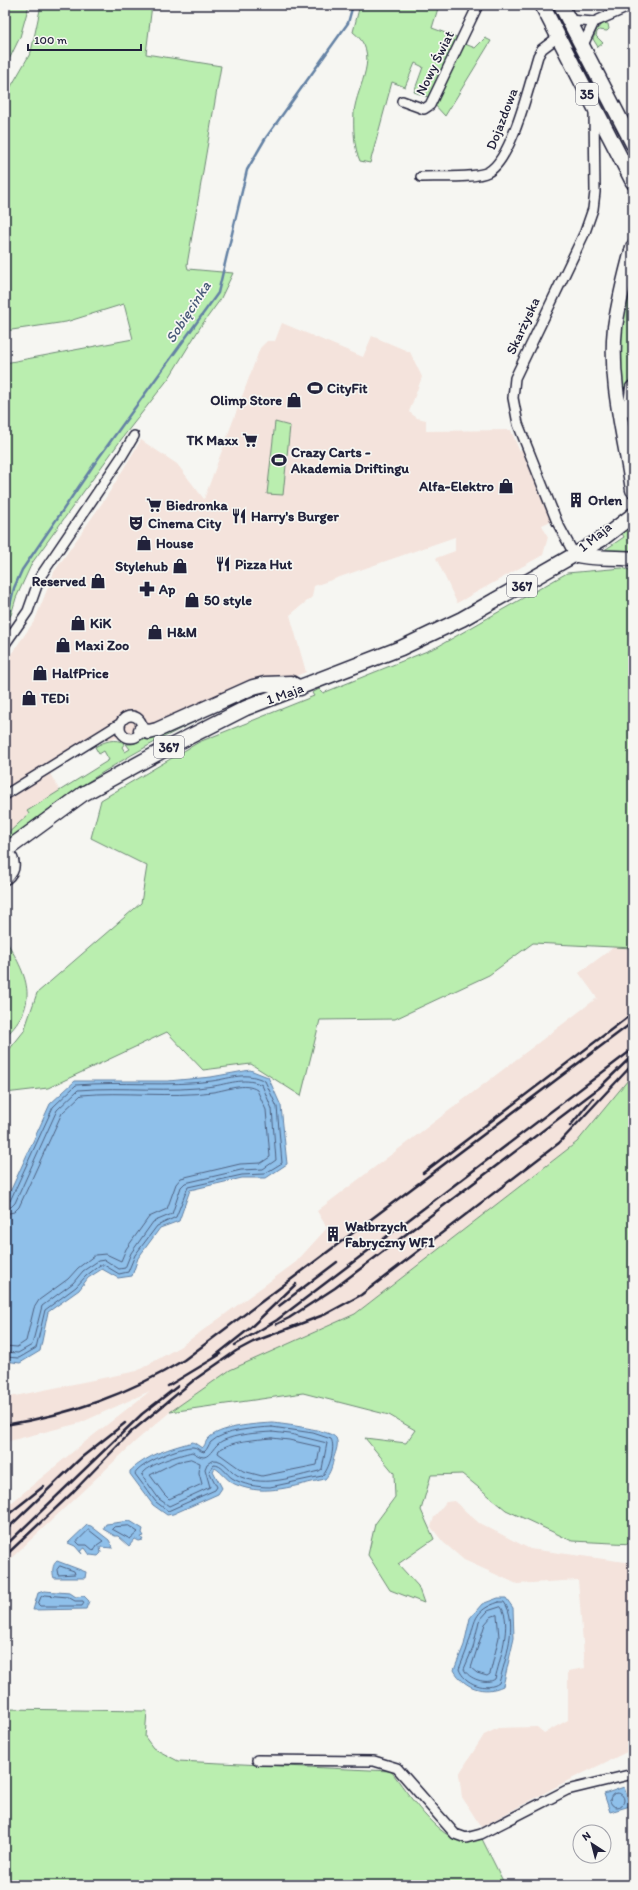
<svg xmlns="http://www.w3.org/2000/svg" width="638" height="1890" viewBox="0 0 638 1890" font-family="Itim,sans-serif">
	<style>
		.built { fill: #f4e3dc }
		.green { fill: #baeeaf; stroke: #6e8875 }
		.water { fill: #8fc0ea; stroke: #6381a4 }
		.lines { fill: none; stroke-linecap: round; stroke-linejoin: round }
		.shore { stroke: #4e6181; stroke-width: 1 }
		.stream { stroke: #6381a4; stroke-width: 2.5 }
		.street-casing { stroke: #22223b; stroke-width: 12 }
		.primary-casing { stroke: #22223b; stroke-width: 17 }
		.street { stroke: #f6f6f2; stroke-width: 9 }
		.primary { stroke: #f6f6f2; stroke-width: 14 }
		.rail { stroke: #22223b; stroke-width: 2.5 }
		.labels { text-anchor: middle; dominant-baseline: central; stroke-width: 3.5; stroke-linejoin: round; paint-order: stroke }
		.shield { fill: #f6f6f2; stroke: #626272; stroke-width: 1 }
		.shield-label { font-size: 13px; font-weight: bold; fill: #22223b }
		.street-label { font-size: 14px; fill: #22223b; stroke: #f6f6f2 }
		.poi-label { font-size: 14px; font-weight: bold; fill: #22223b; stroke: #f6f6f2; text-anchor: start }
		.water-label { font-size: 15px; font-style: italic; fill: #485978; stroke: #f6f6f2 }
	</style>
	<rect width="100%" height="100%" fill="#f6f6f2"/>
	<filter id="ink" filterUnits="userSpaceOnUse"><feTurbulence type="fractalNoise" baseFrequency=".025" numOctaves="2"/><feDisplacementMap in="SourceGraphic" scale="8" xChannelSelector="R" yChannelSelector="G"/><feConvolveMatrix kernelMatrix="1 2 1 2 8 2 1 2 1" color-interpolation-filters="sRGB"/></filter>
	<g filter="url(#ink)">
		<path class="built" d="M 282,323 L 363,357 L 372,336 L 410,352 L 422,377 L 409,412 L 417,418 L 426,420 L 426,431 L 511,430 L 519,450 L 522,450 L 551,521 L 542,525 L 548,537 L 543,555 L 457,603 L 436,558 L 455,551 L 455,537 L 314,586 L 312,597 L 290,615 L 306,672 L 141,737 L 135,741 L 127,741 L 116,738 L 96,742 L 49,772 L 60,791 L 46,799 L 5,837 L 5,663 L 35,620 L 54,572 L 107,496 L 141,440 L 177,464 L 204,499 L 260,348 L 267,341 L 275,341 Z
			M 633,933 L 633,1074 L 577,1142 L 355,1314 L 230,1370 L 170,1412 L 137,1440 L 5,1564 L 5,1508 L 81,1445 L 150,1391 L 80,1423 L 5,1442 L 5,1398 L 137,1371 L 181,1346 L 220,1318 L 296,1262 L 327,1228 L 317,1211 L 597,998 L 579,973 Z
			M 454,1501 L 479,1523 L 530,1549 L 633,1563 L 633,1749 L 567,1781 L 481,1827 L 462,1797 L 459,1774 L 484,1735 L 498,1728 L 537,1727 L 544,1733 L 568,1720 L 568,1671 L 585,1668 L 578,1580 L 517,1584 L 464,1560 L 443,1542 L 431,1527 L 434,1517 L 446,1502 Z"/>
		<path class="green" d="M 5,5 L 29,5 L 20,37 L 5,68 Z
			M 41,5 L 152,5 L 146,54 L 221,66 L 187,265 L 188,269 L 233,273 L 220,300 L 201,326 L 169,378 L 123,437 L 32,563 L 16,598 L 11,615 L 5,622 L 5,363 L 133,339 L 124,304 L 66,322 L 5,331 L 5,97 L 31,52 Z
			M 360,5 L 439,5 L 432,28 L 459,38 L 428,97 L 414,92 L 423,67 L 415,63 L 405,87 L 392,82 L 370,163 L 360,161 C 354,148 353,127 354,112 C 357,85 382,54 353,32 Z
			M 604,23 L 608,24 L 609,29 L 607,31 L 599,30 L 597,32 L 596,36 L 603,43 L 598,47 L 593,39 L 597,29 Z
			M 485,38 L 491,41 L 445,116 L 433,103 L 465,44 L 475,48 Z
			M 633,258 L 633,374 L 629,385 L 630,415 L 633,423 L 633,455 L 619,387 L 623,303 Z
			M 275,422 L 290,426 L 283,495 L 267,494 Z
			M 633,523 L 633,556 L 600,553 L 624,537 L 622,533 Z
			M 622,568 L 633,571 L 633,948 L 533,943 L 489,975 L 395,1019 L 320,1020 L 301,1096 L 251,1064 L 203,1070 L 167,1032 L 48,1088 L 5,1093 L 5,1055 L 24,1031 L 37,993 L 141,903 L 147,866 L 91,838 L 101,800 L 199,742 L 314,696 L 312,693 L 319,689 L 323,693 L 437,647 L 567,573 Z
			M 271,689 C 175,726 83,777 5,844 L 5,836 L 29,814 L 27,811 L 109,760 L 104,751 L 99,754 L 95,747 C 105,741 114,738 125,743 L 122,747 L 125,752 L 130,749 L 126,744 C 138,745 137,740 145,738 C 151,736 155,738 162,735 L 253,690 Z
			M 5,939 C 27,975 41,1003 5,1037 Z
			M 633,1074 L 633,1544 L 572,1541 L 506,1510 L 462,1474 L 431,1475 L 421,1510 L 434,1539 L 398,1564 L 418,1586 L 424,1603 L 390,1590 L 368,1555 L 375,1524 L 395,1497 L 394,1473 L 365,1438 L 406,1443 L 415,1430 L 389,1415 L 303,1393 L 170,1412 L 230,1370 L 355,1314 L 577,1142 Z
			M 5,1709 L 147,1711 L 145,1737 L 153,1748 L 178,1761 L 391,1771 C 408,1793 437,1840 466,1841 C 471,1842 477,1839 482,1839 L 505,1885 L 5,1885 Z"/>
		<path class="water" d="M 250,1070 L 268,1077 L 281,1106 L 287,1164 L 266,1178 L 242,1178 L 190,1190 L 179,1221 L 160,1228 L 138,1258 L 132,1276 L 118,1278 L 102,1269 L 88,1278 L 79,1290 L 48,1312 L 40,1351 L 20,1363 L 5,1361 L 5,1203 L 50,1104 L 75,1081 L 168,1081 L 211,1077 Z
			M 272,1423 C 283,1424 331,1430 336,1438 C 339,1444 336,1451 334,1457 C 332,1466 331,1472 325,1479 C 296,1485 266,1497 237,1485 C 228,1482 223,1473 215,1468 L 213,1471 L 222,1488 L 218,1494 L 173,1514 L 167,1515 L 153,1505 L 130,1474 L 130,1471 C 147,1455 170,1448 193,1442 L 202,1448 C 205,1446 205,1443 207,1440 C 218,1426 256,1424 272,1423 Z
			M 130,1521 L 143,1529 L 142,1533 L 144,1536 L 141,1537 L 143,1540 L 139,1541 L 135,1539 L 129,1546 L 118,1536 L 115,1536 L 103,1529 L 106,1524 Z
			M 87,1525 L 91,1526 L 109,1540 L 113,1548 L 100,1547 L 101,1553 L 98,1556 L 90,1555 L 85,1548 L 80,1551 L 82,1554 L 75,1546 L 68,1543 Z
			M 57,1561 L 86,1572 L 85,1578 L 54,1578 C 52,1572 52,1565 57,1561 Z
			M 44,1591 L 70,1593 L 76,1597 L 84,1596 L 89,1601 L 86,1609 L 33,1610 L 38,1593 Z
			M 498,1598 L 506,1598 L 513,1608 L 514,1638 L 503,1686 C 484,1695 464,1688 454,1670 L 464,1645 L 470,1618 L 482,1604 Z
			M 624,1787 L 630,1806 L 610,1812 L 604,1794 Z"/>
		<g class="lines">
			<path class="shore" d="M 5,1203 L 10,1201 L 53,1107 L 76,1085 C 122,1081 167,1087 212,1081 C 233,1078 245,1071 265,1081 L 277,1107 L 282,1163 L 264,1174 L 242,1175 L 188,1187 L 176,1217 L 157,1226 L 135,1255 L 128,1272 L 119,1274 L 104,1265 L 100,1265 L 86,1276 L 76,1287 L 45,1310 L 36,1348 L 19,1358 L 5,1357
				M 5,1208 L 11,1207 L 15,1203 L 57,1110 L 78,1090 C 124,1086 169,1093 214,1086 C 231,1083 246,1077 262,1085 L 272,1109 L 276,1160 L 263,1169 L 241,1170 L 185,1183 L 181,1187 L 172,1214 L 153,1222 L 131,1253 L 125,1268 L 119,1269 L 105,1260 L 98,1261 L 83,1271 L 73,1283 L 42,1306 L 32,1345 L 18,1353 L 5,1352
				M 5,1214 L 14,1212 L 19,1207 L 62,1113 L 81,1095 C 125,1091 168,1098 213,1092 C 227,1090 245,1082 257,1090 L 266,1110 L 270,1157 L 261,1163 L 240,1164 L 181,1178 L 176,1184 L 167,1209 L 149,1217 L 126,1249 L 121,1261 L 106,1254 L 95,1255 L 78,1268 L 68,1279 L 39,1300 L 34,1308 L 26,1341 L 17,1347 L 5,1346
				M 272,1427 L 313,1433 L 331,1439 C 336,1447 329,1470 322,1476 L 270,1487 C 257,1487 243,1485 232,1478 C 226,1474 222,1465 214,1465 L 209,1471 L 217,1487 L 215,1490 L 168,1511 L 156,1502 L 135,1474 C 139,1464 181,1446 193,1447 C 197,1447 199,1451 204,1452 C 208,1449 208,1445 211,1442 C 224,1430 255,1428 272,1427 Z
				M 272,1432 L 290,1434 L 327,1443 L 322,1469 L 319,1471 C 293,1477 267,1487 241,1477 C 230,1473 225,1459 213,1460 L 207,1464 L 205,1469 L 210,1487 L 169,1506 L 159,1499 L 142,1475 C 147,1464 180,1455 192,1452 C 196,1454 199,1457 204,1457 C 211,1456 214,1445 222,1441 C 236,1434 256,1433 272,1432 Z
				M 272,1438 L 289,1440 L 320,1447 L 317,1465 L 262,1476 L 243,1471 L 218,1453 L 219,1450 C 234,1440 254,1440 272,1438 Z
				M 191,1459 L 200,1463 L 199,1473 L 202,1484 L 169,1499 L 164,1494 L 150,1475 L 176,1462 Z
				M 129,1526 L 138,1532 L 130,1539 L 112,1529 L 114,1527 Z
				M 89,1530 L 103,1541 L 97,1545 L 94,1551 L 87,1545 L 80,1545 L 77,1542 Z
				M 60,1566 L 74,1571 L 75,1574 L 58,1575 L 57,1570 Z
				M 45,1595 L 68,1597 L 75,1601 L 83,1601 L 84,1603 L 82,1606 L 40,1606 L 38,1604 L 41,1597 Z
				M 499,1602 L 504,1602 C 519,1622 505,1660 499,1683 C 487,1692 464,1684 459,1669 C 462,1661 466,1653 468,1645 C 476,1621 472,1611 499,1602 Z
				M 501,1607 C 513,1622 499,1662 495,1679 C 487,1685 468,1679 464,1669 L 473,1648 L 479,1621 L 488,1611 Z
				M 497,1615 L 499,1637 L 490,1674 L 487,1676 L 477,1673 L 471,1668 L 485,1624 L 491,1617 Z
				M610 1800a7 7 0 1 1 14 0a7 7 0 1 1-14 0Z"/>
			<path class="stream" d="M 5,616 L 9,610 L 14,588 L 22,570 L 97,460 L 218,293 L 247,170 L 265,139 L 348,23 L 353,5"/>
			<g class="street-casing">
				<path id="street" d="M 569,20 L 594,22 L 633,5
					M 582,47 L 594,22
					M 402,101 L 424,109 L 430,105 L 478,5
					M 421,177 C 437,176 475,179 488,172 C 512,160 530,82 538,56 L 542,49 L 558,37
					M 574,554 L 557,522 L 518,424 L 513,398 L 515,378 L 585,232 L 593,209 L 595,192 L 594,110
					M 5,644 L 28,611 L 40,577 L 122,456 L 134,436
					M120 727a11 11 0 1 1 22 0a11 11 0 1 1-22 0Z
					M 5,795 L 121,723
					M 257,1760 L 374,1761 L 397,1768 L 455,1834 L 466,1838 L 481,1834 L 567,1790 L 633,1774"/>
			</g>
			<g class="primary-casing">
				<path id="primary" d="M 542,5 L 633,182
					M 561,5 L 633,144
					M 633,247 C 626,273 619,300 615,327 C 609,382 625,436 633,490
					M 633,388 L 631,404 L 633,412
					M 574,554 C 593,560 613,556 633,559
					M 141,730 L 149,732 L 157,730 L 253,687 L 265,684 L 291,683 L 300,688
					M 5,851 L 83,794 L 169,747 L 246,708 L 401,648 L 462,619 L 602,539 L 633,515
					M 5,853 C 14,860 14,870 5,877"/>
			</g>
			<use href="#street" class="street"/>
			<use href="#primary" class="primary"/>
			<path class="rail" d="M 570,1126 L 593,1098
				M 423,1173 L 633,1013
				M 279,1306 L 337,1262
				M 277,1324 L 289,1318 L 335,1288 L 599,1088 L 633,1055
				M 235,1345 L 277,1320 L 633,1049
				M 215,1356 L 249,1329 L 296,1284
				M 168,1386 L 221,1354
				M 5,1425 C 72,1414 126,1395 184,1360 L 633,1022
				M 131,1432 L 194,1380 L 236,1351 L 253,1342 L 326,1314 L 361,1295 L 559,1143 L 633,1064
				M 5,1517 L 44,1486
				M 5,1531 L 82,1457 L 125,1423
				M 5,1546 L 142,1414 L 178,1386
				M 5,1556 L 72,1493 L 134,1429"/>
		</g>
	</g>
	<defs>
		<g id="stadium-bare" transform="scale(1.2)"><path d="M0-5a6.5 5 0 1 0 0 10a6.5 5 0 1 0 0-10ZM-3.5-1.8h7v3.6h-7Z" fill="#22223b" stroke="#f6f6f2" stroke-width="2.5" paint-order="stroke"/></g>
		<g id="shop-bare" transform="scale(1.2)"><path d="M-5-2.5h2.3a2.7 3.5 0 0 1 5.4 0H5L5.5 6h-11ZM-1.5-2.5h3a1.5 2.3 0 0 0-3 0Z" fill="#22223b" stroke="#f6f6f2" stroke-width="2.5" paint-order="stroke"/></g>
		<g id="supermarket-bare" transform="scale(1.2)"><path d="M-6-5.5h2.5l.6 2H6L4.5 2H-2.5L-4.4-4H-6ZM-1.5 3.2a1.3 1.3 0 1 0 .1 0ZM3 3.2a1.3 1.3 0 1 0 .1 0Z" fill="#22223b" stroke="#f6f6f2" stroke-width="2.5" paint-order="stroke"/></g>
		<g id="building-bare" transform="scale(1.2)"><path d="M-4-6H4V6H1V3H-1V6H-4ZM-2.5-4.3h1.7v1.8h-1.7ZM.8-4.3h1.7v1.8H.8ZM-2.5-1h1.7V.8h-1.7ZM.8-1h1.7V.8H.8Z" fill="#22223b" stroke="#f6f6f2" stroke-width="2.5" paint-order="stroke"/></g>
		<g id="restaurant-bare" transform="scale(1.2)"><path d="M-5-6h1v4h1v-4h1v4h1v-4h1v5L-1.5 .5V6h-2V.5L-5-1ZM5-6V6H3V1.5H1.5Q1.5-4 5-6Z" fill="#22223b" stroke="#f6f6f2" stroke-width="2.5" paint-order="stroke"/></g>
		<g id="theatre-bare" transform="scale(1.2)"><path d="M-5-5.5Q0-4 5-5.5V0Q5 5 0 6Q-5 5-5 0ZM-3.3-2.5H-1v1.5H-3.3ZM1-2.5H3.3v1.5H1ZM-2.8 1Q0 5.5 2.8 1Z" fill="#22223b" stroke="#f6f6f2" stroke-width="2.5" paint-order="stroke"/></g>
		<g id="pharmacy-bare" transform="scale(1.2)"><path d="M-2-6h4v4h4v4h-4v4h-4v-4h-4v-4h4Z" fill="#22223b" stroke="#f6f6f2" stroke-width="2.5" paint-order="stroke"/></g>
	</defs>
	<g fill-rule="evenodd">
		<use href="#stadium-bare" x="315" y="388"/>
		<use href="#shop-bare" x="294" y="400"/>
		<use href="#supermarket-bare" x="250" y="440"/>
		<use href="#stadium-bare" x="279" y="460"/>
		<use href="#shop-bare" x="506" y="486"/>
		<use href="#building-bare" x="576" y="500"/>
		<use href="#supermarket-bare" x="154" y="505"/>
		<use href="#restaurant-bare" x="239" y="516"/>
		<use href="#theatre-bare" x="136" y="523"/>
		<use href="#shop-bare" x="144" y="543"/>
		<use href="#restaurant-bare" x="223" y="564"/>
		<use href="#shop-bare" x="180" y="566"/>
		<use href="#shop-bare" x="98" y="581"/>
		<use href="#pharmacy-bare" x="147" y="589"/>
		<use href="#shop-bare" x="192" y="600"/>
		<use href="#shop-bare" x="78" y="623"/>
		<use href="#shop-bare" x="155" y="632"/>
		<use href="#shop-bare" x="63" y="645"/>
		<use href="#shop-bare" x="40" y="673"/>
		<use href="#shop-bare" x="29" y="698"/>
		<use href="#building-bare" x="333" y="1234"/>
	</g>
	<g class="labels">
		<g class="shield">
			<rect x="576" y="83" width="22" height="22" rx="3"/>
			<rect x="507" y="575" width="30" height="22" rx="3"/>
			<rect x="154" y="736" width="30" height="22" rx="3"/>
		</g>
		<g class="shield-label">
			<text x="587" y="94">35</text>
			<text x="522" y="586">367</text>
			<text x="169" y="747">367</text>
		</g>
		<g class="street-label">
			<text transform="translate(435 63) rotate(-64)">Nowy Świat</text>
			<text transform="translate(502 119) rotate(-69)">Dojazdowa</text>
			<text transform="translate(523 326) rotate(-65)">Skarżyska</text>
			<text transform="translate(595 537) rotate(-39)">1 Maja</text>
			<text transform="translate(285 694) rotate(-20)">1 Maja</text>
		</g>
		<g class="poi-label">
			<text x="327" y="388">CityFit</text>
			<text x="282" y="400" text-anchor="end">Olimp Store</text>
			<text x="238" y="440" text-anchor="end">TK Maxx</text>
			<text x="291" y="452">Crazy Carts -<tspan x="291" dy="16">Akademia Driftingu</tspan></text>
			<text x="494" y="486" text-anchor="end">Alfa-Elektro</text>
			<text x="588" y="500">Orlen</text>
			<text x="166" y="505">Biedronka</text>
			<text x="251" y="516">Harry's Burger</text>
			<text x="148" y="523">Cinema City</text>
			<text x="156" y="543">House</text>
			<text x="235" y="564">Pizza Hut</text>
			<text x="168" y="566" text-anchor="end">Stylehub</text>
			<text x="86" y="581" text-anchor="end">Reserved</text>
			<text x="159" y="589">Ap</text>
			<text x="204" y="600">50 style</text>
			<text x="90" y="623">KiK</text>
			<text x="167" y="632">H&amp;M</text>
			<text x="75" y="645">Maxi Zoo</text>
			<text x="52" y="673">HalfPrice</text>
			<text x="41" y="698">TEDi</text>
			<text x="345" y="1226">Wałbrzych<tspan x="345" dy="16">Fabryczny WF1</tspan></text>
		</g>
		<g class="water-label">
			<text transform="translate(188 312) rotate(-57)">Sobięcinka</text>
		</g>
	</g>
	<rect width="638" height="1890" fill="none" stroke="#f6f6f2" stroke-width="20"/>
	<rect x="10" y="10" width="618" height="1870" fill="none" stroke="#22223b" stroke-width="1.5" filter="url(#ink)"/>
	<g transform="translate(592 1844) rotate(324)"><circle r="19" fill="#f6f6f2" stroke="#a1a1a9"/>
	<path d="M0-3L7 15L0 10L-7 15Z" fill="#22223b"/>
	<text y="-6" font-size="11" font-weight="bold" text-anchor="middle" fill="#22223b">N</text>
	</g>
	<path d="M28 44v6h113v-6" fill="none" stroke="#22223b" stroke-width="2"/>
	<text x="34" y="44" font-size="12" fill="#22223b" stroke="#f6f6f2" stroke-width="3" paint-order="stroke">100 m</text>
</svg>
